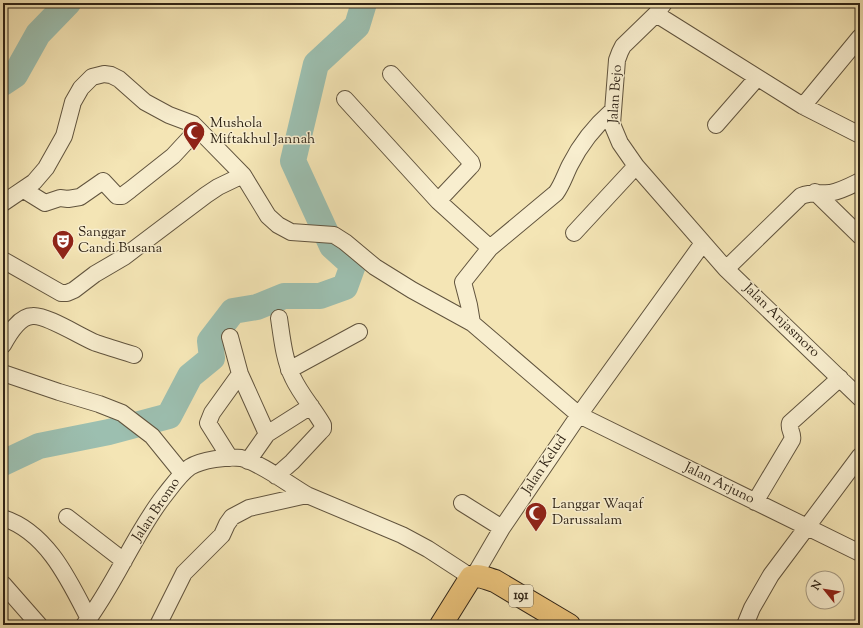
<svg xmlns="http://www.w3.org/2000/svg" width="863" height="628" viewBox="0 0 863 628" font-family="'Sorts Mill Goudy',serif">
	<style>
		.lines { fill: none; stroke-linecap: round; stroke-linejoin: round }
		.river { stroke: #9cbfb0; stroke-width: 26 }
		.street-casing { stroke: #61543e; stroke-width: 18 }
		.primary-casing { stroke: #302416; stroke-width: 24 }
		.street { stroke: #f8eecf; stroke-width: 16 }
		.primary { stroke: #eac27a; stroke-width: 22 }
		.labels { text-anchor: middle; dominant-baseline: central; stroke-width: 3; stroke-linejoin: round; paint-order: stroke }
		.shield { fill: #f8eecf; stroke: #6c614e; stroke-width: 1 }
		.shield-label { font-size: 13px; font-weight: bold; fill: #302416 }
		.street-label { font-size: 14px; fill: #302416; stroke: #f8eecf }
		.poi-label { font-size: 14px; fill: #302416; stroke: #f8eecf; text-anchor: start }
	</style>
	<rect width="100%" height="100%" fill="#f4e5b5"/>
	<filter id="stains"><feTurbulence type="fractalNoise" baseFrequency=".005" numOctaves="4"/><feColorMatrix values="0 0 0 0 .2 0 0 0 0 .09 0 0 0 0 .02 0 0 0 .5 -.17"/></filter>
	<radialGradient id="worn" r=".72"><stop offset=".6" stop-color="#630" stop-opacity="0"/><stop offset="1" stop-color="#630" stop-opacity=".3"/></radialGradient>
	<g class="lines">
		<path class="river" d="M 3,83 L 15,75 L 38,34 L 68,3
			M 3,463 L 39,446 L 109,432 L 169,416 L 190,376 L 212,358 L 210,341 L 233,311 L 257,307 L 284,296 L 320,296 L 345,287 L 353,265 L 332,246 L 293,161 L 316,64 L 357,26 L 364,3"/>
		<g class="street-casing">
			<path id="street" d="M 664,3 L 656,14 L 623,46 L 620,52 L 617,60 L 612,124 L 620,143 L 636,166 L 726,269 L 860,398
				M 656,14 L 803,106 L 860,135
				M 391,74 L 471,162 L 472,165 L 470,167 L 438,201
				M 345,99 L 438,201 L 490,248 L 556,193 C 562,185 565,175 570,165 C 580,145 595,126 612,111
				M 803,106 L 860,37
				M 716,125 L 757,78
				M 24,190 L 45,203 L 60,198 L 68,199 L 80,197 L 103,181 L 117,196 L 122,196 L 130,190 L 173,156 L 198,129
				M 815,192 L 860,236
				M 3,203 L 34,182 L 46,168 L 64,136 L 73,102 L 81,88 L 92,77 L 104,74 L 111,75 L 119,79 L 145,102 L 169,115 L 193,124 L 198,129 L 243,175 L 268,216 L 278,225 L 291,232 L 334,235 L 345,242 L 375,267 L 412,290 L 472,323 L 579,415 L 860,553
				M 574,233 L 636,166
				M 3,260 L 61,293 L 67,293 L 74,290 L 95,274 L 124,257 L 206,195 L 218,187 L 243,175
				M 726,269 L 801,196 C 811,192 819,194 830,193 C 841,191 850,186 860,181
				M 472,323 L 469,305 L 463,282 L 490,248
				M 230,337 L 240,374 L 267,434 L 311,406
				M 3,345 C 9,334 19,316 33,316 C 47,315 81,337 96,343 C 108,347 121,351 134,355
				M 289,370 L 359,332
				M 3,373 L 59,392 L 99,404 L 122,413 L 152,436 L 182,473
				M 230,458 L 208,423 L 212,413 L 240,374
				M 248,461 L 267,434
				M 276,476 L 292,462 L 320,432 L 323,429 L 323,425 C 314,409 301,395 293,378 C 284,360 282,338 279,318
				M 755,502 L 792,440 C 794,434 788,429 790,423 L 840,378
				M 462,503 L 502,528
				M 67,517 L 124,561
				M 3,518 C 47,532 69,580 89,619 L 91,625
				M 474,576 L 502,528 L 579,415 L 703,243
				M 3,584 L 39,625
				M 84,625 C 115,585 133,536 164,496 C 172,486 180,474 190,467 C 201,460 228,456 241,458 C 259,462 290,485 307,495
				M 158,625 L 184,573 L 222,535 L 227,524 L 232,517 L 249,508 L 307,495 L 402,535 L 428,549 L 471,577
				M 745,625 L 752,608 L 771,575 L 860,456"/>
		</g>
		<g class="primary-casing">
			<path id="primary" d="M 441,625 L 471,577 C 479,574 487,579 495,581 L 569,625"/>
		</g>
		<use href="#street" class="street"/>
		<use href="#primary" class="primary"/>
	</g>
	<defs>
		<g id="mosque-pin" transform="scale(1.15)"><path d="M0 17L-7.5 6A9.5 9.5 0 1 1 7.5 6Z" fill="#8f2418" stroke="#f8eecf"/><path d="M3.5-4.9A6 6 0 1 0 3.5 4.9A5 5 0 1 1 3.5-4.9Z" fill="#fff"/></g>
		<g id="theatre-pin" transform="scale(1.15)"><path d="M0 17L-7.5 6A9.5 9.5 0 1 1 7.5 6Z" fill="#8f2418" stroke="#f8eecf"/><path d="M-5-5.5Q0-4 5-5.5V0Q5 5 0 6Q-5 5-5 0ZM-3.3-2.5H-1v1.5H-3.3ZM1-2.5H3.3v1.5H1ZM-2.8 1Q0 5.5 2.8 1Z" fill="#fff"/></g>
	</defs>
	<g fill-rule="evenodd">
		<use href="#mosque-pin" x="194" y="132"/>
		<use href="#theatre-pin" x="63" y="241"/>
		<use href="#mosque-pin" x="536" y="513"/>
	</g>
	<g class="labels">
		<rect class="shield" x="509" y="585" width="24" height="22" rx="3"/>
		<g class="shield-label">
			<text x="521" y="596">191</text>
		</g>
		<g class="street-label">
			<text transform="translate(616 94) rotate(-86)">Jalan Bejo</text>
			<text transform="translate(781 321) rotate(44)">Jalan Anjasmoro</text>
			<text transform="translate(545 465) rotate(-56)">Jalan Kelud</text>
			<text transform="translate(719 484) rotate(26)">Jalan Arjuno</text>
			<text transform="translate(157 510) rotate(-56)">Jalan Bromo</text>
		</g>
		<g class="poi-label">
			<text x="210" y="124">Mushola<tspan x="210" dy="16">Miftakhul Jannah</tspan></text>
			<text x="78" y="233">Sanggar<tspan x="78" dy="16">Candi Busana</tspan></text>
			<text x="552" y="505">Langgar Waqaf<tspan x="552" dy="16">Darussalam</tspan></text>
		</g>
	</g>
	<rect width="863" height="628" fill="none" stroke="#f4e5b5" stroke-width="16"/>
	<rect x="4" y="4" width="855" height="620" fill="none" stroke="#302416" stroke-width="2"/>
	<rect x="8" y="8" width="847" height="612" fill="none" stroke="#302416"/>
	<g transform="translate(825 590) rotate(300)"><circle r="19" fill="#f8eecf" stroke="#a89d85"/>
	<path d="M0-3L7 15L0 10L-7 15Z" fill="#8f2418"/>
	<text y="-6" font-size="11" font-weight="bold" text-anchor="middle" fill="#302416">N</text>
	</g>
	<rect width="100%" height="100%" filter="url(#stains)"/>
	<rect width="100%" height="100%" fill="url(#worn)"/>
</svg>
